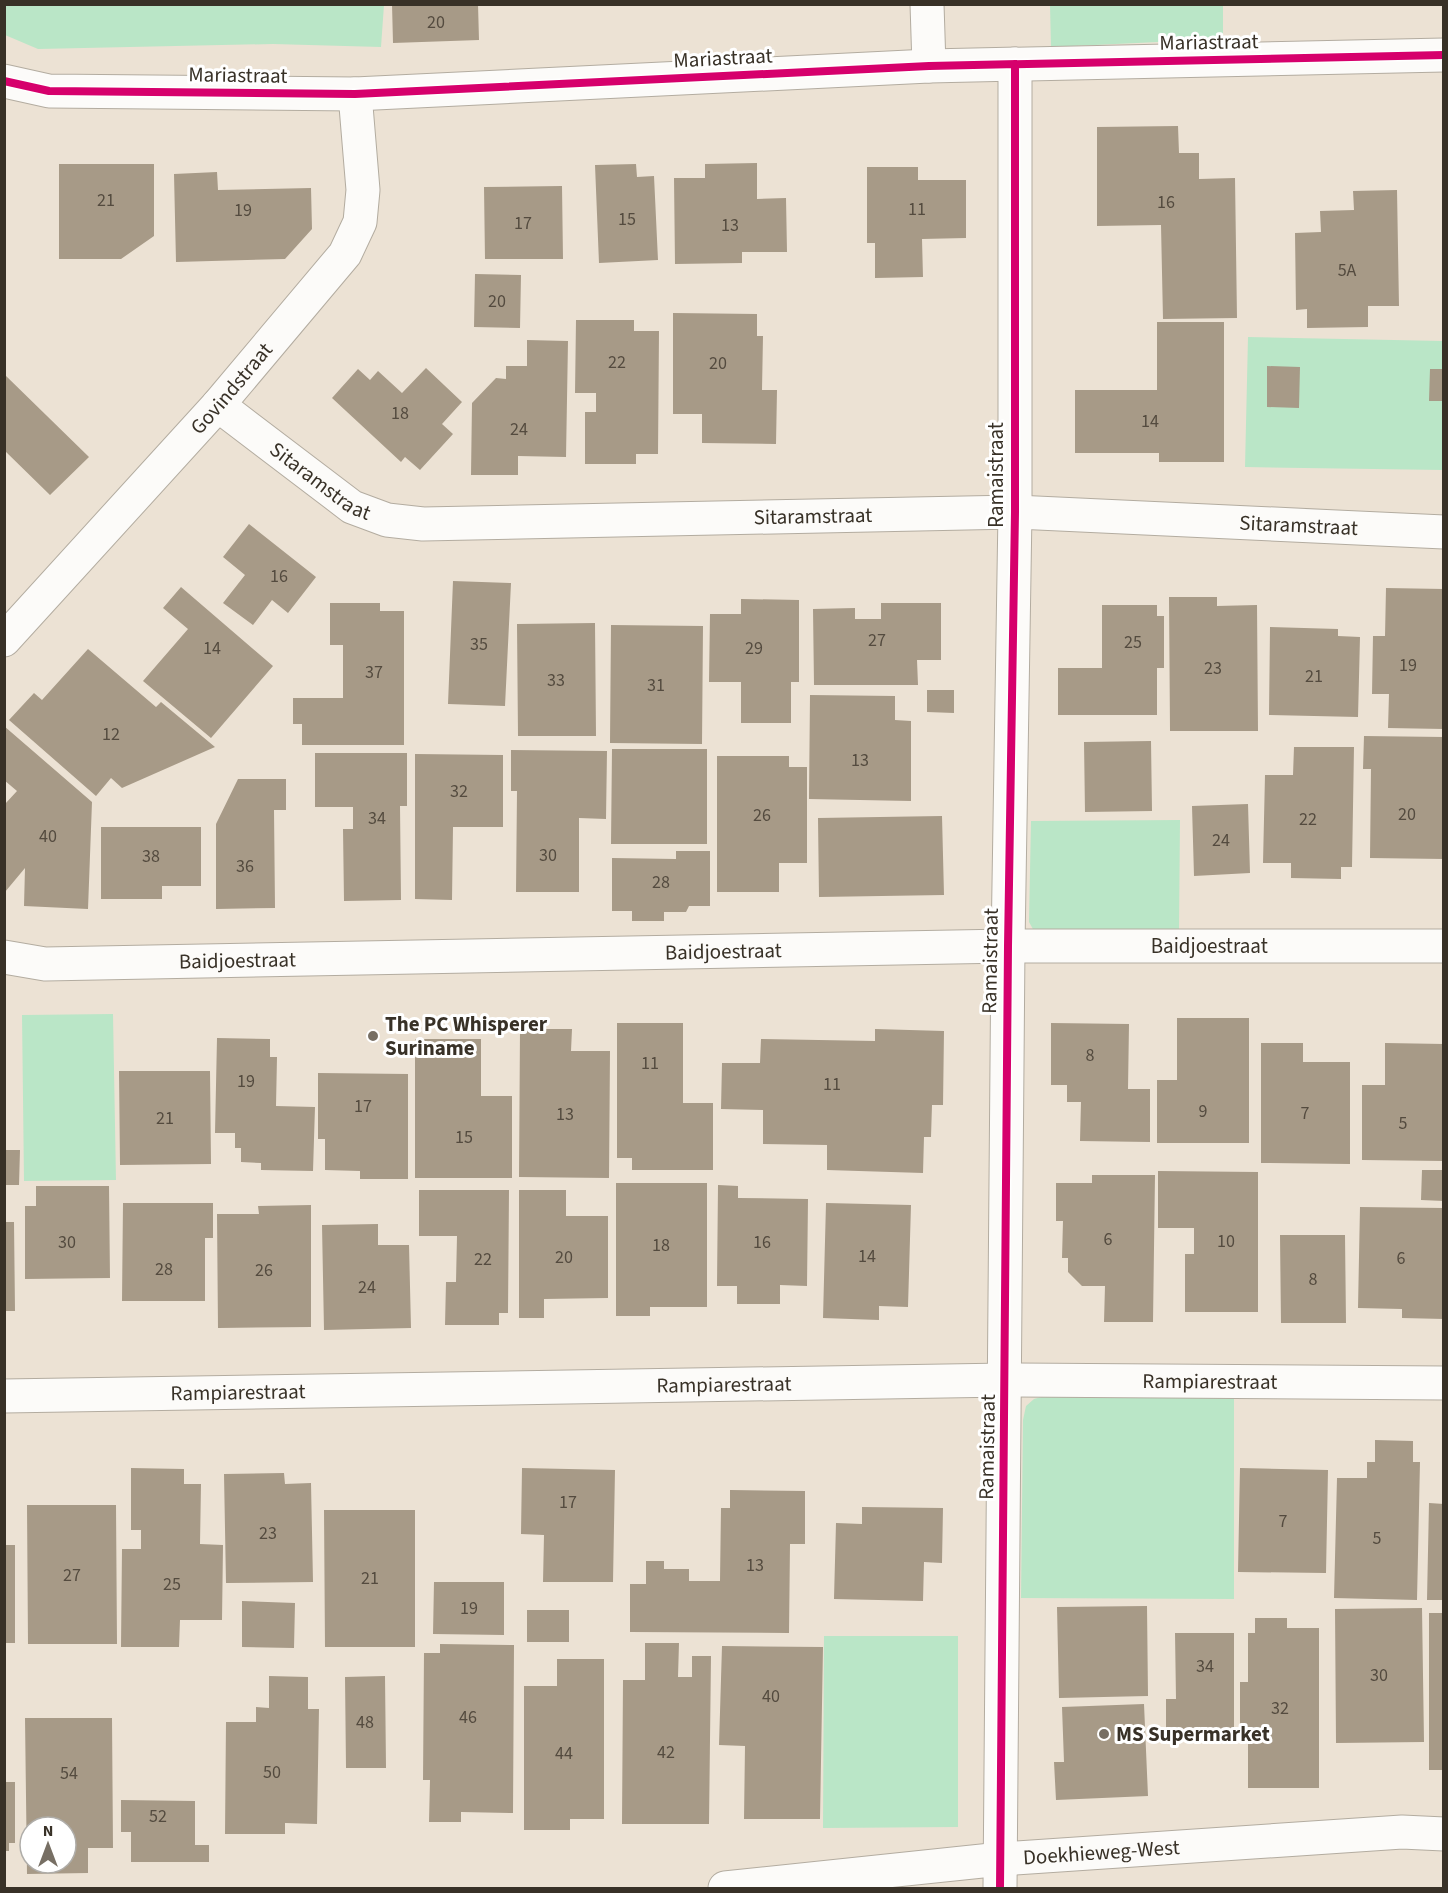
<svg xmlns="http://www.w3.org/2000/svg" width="1448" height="1893" viewBox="0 0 1448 1893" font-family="'Source Sans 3',sans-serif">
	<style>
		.green { fill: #bae6c7 }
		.building { fill: #a79a87; fill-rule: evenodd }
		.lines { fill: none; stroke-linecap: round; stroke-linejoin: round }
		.minor-casing { stroke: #b3aca0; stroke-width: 35 }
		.minor { stroke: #fcfbf9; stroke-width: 33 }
		.cycleway-casing { stroke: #fff; stroke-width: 11 }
		.cycleway { stroke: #d6006c; stroke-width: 8 }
		.poi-dot { fill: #776f64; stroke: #fff; stroke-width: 2 }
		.labels { text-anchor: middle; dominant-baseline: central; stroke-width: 6; stroke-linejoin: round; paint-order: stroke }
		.number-label { font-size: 18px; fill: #544b3f }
		.street-label { font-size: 21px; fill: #383127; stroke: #fff }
		.poi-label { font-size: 21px; font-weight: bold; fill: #383127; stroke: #fff; text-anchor: start }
	</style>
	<rect width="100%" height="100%" fill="#ece2d4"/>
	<path class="green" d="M 5,4 L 384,4 L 384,5 L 381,47 L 273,44 L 38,49 L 5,35 Z
		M 1050,5 L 1223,5 L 1223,39 L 1051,47 Z
		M 1248,337 L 1443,341 L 1443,470 L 1245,467 Z
		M 1180,820 L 1179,931 L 1034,931 L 1029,922 L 1031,821 Z
		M 113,1014 L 116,1180 L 24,1181 L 22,1015 Z
		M 1048,1395 L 1234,1395 L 1234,1599 L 1021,1598 L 1023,1420 L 1026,1406 L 1034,1399 Z
		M 824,1636 L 958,1636 L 958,1827 L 823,1828 Z"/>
	<path class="building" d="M 392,4 L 478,4 L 479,40 L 393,43 Z
		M 1178,126 L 1179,153 L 1199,153 L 1199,179 L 1235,178 L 1237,318 L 1163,319 L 1161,225 L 1097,226 L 1097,127 Z
		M 757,163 L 757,199 L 786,198 L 787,252 L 742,252 L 742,263 L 675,264 L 674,178 L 705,178 L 705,164 Z
		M 59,164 L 154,164 L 154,236 L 121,259 L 59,259 Z
		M 636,164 L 637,177 L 654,176 L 658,260 L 599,263 L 595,165 Z
		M 867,167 L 918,167 L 918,180 L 966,180 L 966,238 L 922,239 L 923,277 L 875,278 L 875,243 L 867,243 Z
		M 217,172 L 218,190 L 311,188 L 312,229 L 285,259 L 176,262 L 174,174 Z
		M 562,186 L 563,259 L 485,259 L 484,187 Z
		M 1397,190 L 1399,306 L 1368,306 L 1368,327 L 1307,328 L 1307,309 L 1296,310 L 1295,233 L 1321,232 L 1320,211 L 1354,210 L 1353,191 Z
		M 475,274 L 521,275 L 520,328 L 474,327 Z
		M 673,313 L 757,314 L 757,336 L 763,336 L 762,390 L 777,390 L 776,444 L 702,443 L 702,414 L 673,414 Z
		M 576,320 L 634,320 L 634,331 L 659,331 L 658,454 L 636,454 L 636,464 L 585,464 L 585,412 L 596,412 L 596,393 L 575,393 Z
		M 1157,322 L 1224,322 L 1224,462 L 1159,462 L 1159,453 L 1075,453 L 1075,390 L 1157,390 Z
		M 527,340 L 568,341 L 566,457 L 518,456 L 518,475 L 471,475 L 472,403 L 496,378 L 506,379 L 506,366 L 527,366 Z
		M 1267,366 L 1300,367 L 1299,408 L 1267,407 Z
		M 426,368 L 462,402 L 442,424 L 453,434 L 420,470 L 405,457 L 401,462 L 332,398 L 358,369 L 370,380 L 378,371 L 402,393 Z
		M 1430,369 L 1444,369 L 1444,401 L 1429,401 Z
		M 4,374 L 89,457 L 50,495 L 4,450 Z
		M 249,524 L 316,577 L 288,613 L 272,600 L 253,625 L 223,603 L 245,575 L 223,557 Z
		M 453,581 L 511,583 L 505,706 L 448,704 Z
		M 181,587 L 273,666 L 211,738 L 143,681 L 188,629 L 163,608 Z
		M 1386,588 L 1444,589 L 1444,729 L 1388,728 L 1389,694 L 1372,694 L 1373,636 L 1385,636 Z
		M 1169,597 L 1217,597 L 1217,606 L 1257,605 L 1258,731 L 1170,731 Z
		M 741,599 L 799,600 L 799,682 L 791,682 L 791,723 L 741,723 L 741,682 L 709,682 L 710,614 L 741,614 Z
		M 330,603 L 380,603 L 380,611 L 404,611 L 404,745 L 302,745 L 302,724 L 293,724 L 293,698 L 343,698 L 343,645 L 330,645 Z
		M 881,603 L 941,603 L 941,660 L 917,660 L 918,685 L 814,685 L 813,609 L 855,608 L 855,619 L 881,619 Z
		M 1102,605 L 1157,605 L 1157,616 L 1164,616 L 1164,668 L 1157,668 L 1157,715 L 1058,715 L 1058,668 L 1102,668 Z
		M 595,623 L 596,736 L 518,736 L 517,624 Z
		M 611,625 L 703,626 L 702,744 L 610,743 Z
		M 1270,627 L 1338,629 L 1338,636 L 1360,637 L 1358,717 L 1269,715 Z
		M 88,649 L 156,707 L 161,702 L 215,747 L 122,788 L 111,778 L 96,796 L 9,720 L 34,693 L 42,700 Z
		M 927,690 L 954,690 L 954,713 L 927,712 Z
		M 810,695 L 895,696 L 895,720 L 911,721 L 911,801 L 809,799 Z
		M 4,726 L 92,802 L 88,909 L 24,906 L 25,868 L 5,892 L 5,804 L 17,791 L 4,780 Z
		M 1364,736 L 1444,737 L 1444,859 L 1370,858 L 1371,769 L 1363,769 Z
		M 1151,741 L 1152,811 L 1085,812 L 1084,742 Z
		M 1294,747 L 1354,747 L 1352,867 L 1341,867 L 1341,879 L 1291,878 L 1291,863 L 1263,863 L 1265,775 L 1293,775 Z
		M 612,749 L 707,749 L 707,844 L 611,844 Z
		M 511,750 L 607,751 L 606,819 L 579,818 L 579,892 L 516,892 L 517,791 L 511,791 Z
		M 315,753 L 407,753 L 407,806 L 400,806 L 401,900 L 344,901 L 343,829 L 353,829 L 353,807 L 315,807 Z
		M 415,754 L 503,755 L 503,827 L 453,827 L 452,900 L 415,899 Z
		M 717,756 L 789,756 L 789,767 L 807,767 L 807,863 L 779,863 L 779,892 L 717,892 Z
		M 238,779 L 286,779 L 286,810 L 274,810 L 275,908 L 216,909 L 216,824 Z
		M 1248,804 L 1250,873 L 1194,876 L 1192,806 Z
		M 942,816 L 944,895 L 819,897 L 818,818 Z
		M 101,827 L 201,827 L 201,886 L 162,886 L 162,899 L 101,899 Z
		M 676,851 L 710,851 L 710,906 L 689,906 L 686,912 L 664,912 L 664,921 L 632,921 L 632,911 L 612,911 L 612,858 L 676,859 Z
		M 1177,1018 L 1249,1018 L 1249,1143 L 1157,1143 L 1157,1080 L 1177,1080 Z
		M 617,1023 L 683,1023 L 683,1103 L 713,1103 L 713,1170 L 632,1170 L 632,1158 L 617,1158 Z
		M 1051,1023 L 1129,1024 L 1128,1089 L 1150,1089 L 1150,1142 L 1080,1141 L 1081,1102 L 1067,1102 L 1067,1085 L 1051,1085 Z
		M 520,1029 L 572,1029 L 571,1051 L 610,1051 L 609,1178 L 519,1177 Z
		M 875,1029 L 944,1031 L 943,1105 L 932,1105 L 931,1137 L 924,1137 L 923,1173 L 827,1170 L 827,1145 L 763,1144 L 763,1110 L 721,1109 L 722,1063 L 760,1063 L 761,1039 L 875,1041 Z
		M 217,1038 L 270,1039 L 270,1057 L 277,1057 L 276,1106 L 315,1107 L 313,1171 L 261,1170 L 261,1163 L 241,1162 L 241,1148 L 235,1148 L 235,1133 L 215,1133 Z
		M 415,1039 L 481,1039 L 481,1096 L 512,1096 L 512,1178 L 415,1178 Z
		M 1261,1043 L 1303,1043 L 1303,1062 L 1350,1062 L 1350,1164 L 1261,1163 Z
		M 1385,1043 L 1444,1044 L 1444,1161 L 1362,1160 L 1362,1085 L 1385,1085 Z
		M 119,1071 L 210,1071 L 211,1164 L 120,1165 Z
		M 318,1073 L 408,1074 L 408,1179 L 360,1179 L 360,1171 L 325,1170 L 325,1139 L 318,1139 Z
		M 4,1150 L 20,1150 L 19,1185 L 4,1185 Z
		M 1422,1170 L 1444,1170 L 1444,1201 L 1421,1200 Z
		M 1158,1171 L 1258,1172 L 1258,1312 L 1185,1312 L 1185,1254 L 1194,1254 L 1194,1228 L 1158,1228 Z
		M 1092,1175 L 1155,1175 L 1153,1322 L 1104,1322 L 1105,1286 L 1082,1286 L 1068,1272 L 1068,1258 L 1062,1258 L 1063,1221 L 1056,1221 L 1056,1183 L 1092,1183 Z
		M 616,1183 L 707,1183 L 707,1307 L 650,1307 L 650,1316 L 616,1316 Z
		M 718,1185 L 738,1186 L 738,1198 L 808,1199 L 807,1286 L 780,1285 L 780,1304 L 737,1304 L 737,1286 L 717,1286 Z
		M 36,1186 L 109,1186 L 110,1278 L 25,1279 L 25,1206 L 36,1206 Z
		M 419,1190 L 509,1190 L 508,1313 L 499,1313 L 499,1325 L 445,1325 L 446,1282 L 456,1282 L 457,1236 L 419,1236 Z
		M 519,1190 L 566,1190 L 566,1216 L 608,1216 L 608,1298 L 544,1299 L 544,1318 L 519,1318 Z
		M 123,1203 L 213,1203 L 213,1238 L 205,1238 L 205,1301 L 122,1301 Z
		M 826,1203 L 911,1205 L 908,1307 L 879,1306 L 879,1320 L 823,1318 Z
		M 311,1205 L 311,1327 L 218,1328 L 217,1214 L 259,1214 L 258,1206 Z
		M 1360,1207 L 1444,1208 L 1444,1319 L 1402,1318 L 1402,1309 L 1358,1308 Z
		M 4,1222 L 14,1222 L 15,1311 L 4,1311 Z
		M 378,1224 L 378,1245 L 409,1245 L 411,1328 L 324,1330 L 322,1225 Z
		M 1280,1235 L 1345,1235 L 1346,1323 L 1281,1323 Z
		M 1375,1440 L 1413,1441 L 1413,1462 L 1420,1462 L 1417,1600 L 1334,1598 L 1337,1478 L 1367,1478 L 1367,1462 L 1375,1462 Z
		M 131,1468 L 184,1469 L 184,1484 L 201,1484 L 200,1544 L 223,1545 L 222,1620 L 180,1620 L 179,1647 L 121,1647 L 122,1549 L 141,1549 L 141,1530 L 131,1530 Z
		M 522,1468 L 615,1470 L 613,1582 L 543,1582 L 544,1535 L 521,1534 Z
		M 1240,1468 L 1328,1470 L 1326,1573 L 1238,1572 Z
		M 284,1473 L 285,1484 L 311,1483 L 313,1582 L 226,1583 L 224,1474 Z
		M 730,1490 L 805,1491 L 805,1544 L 790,1544 L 789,1633 L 630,1632 L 630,1584 L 646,1584 L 646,1561 L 664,1561 L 664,1569 L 689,1569 L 689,1581 L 720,1581 L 721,1508 L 730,1508 Z
		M 1429,1503 L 1444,1504 L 1444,1600 L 1427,1600 Z
		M 27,1505 L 116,1505 L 117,1644 L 28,1644 Z
		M 862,1507 L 943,1508 L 942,1563 L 924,1562 L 923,1601 L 834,1599 L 836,1523 L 862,1524 Z
		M 324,1510 L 415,1510 L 415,1647 L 325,1647 Z
		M 4,1545 L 15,1545 L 15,1643 L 4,1643 Z
		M 434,1582 L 504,1582 L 504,1635 L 433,1634 Z
		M 242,1601 L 295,1603 L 294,1648 L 242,1647 Z
		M 1147,1606 L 1148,1696 L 1059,1698 L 1057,1607 Z
		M 1422,1608 L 1424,1742 L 1336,1743 L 1335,1609 Z
		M 527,1610 L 569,1610 L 569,1642 L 527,1642 Z
		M 1429,1613 L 1444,1613 L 1444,1770 L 1429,1770 Z
		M 1255,1618 L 1287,1618 L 1287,1628 L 1319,1628 L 1319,1788 L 1248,1788 L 1248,1734 L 1240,1734 L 1240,1682 L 1248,1682 L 1248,1633 L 1255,1633 Z
		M 1175,1633 L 1234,1633 L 1234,1732 L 1166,1733 L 1166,1699 L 1176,1699 Z
		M 645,1643 L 679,1643 L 678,1677 L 692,1677 L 692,1656 L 711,1656 L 709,1824 L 622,1824 L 623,1680 L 645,1680 Z
		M 440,1644 L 514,1645 L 513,1813 L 461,1812 L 461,1822 L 429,1822 L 430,1780 L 423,1780 L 424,1653 L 440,1653 Z
		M 722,1646 L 823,1647 L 820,1819 L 744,1819 L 745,1746 L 719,1745 Z
		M 557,1659 L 604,1659 L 604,1819 L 570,1819 L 570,1830 L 524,1830 L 524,1686 L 557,1686 Z
		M 269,1676 L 308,1677 L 308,1709 L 319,1709 L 317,1824 L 285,1823 L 285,1834 L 225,1834 L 226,1722 L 256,1722 L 256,1707 L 269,1708 Z
		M 385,1676 L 386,1768 L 346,1768 L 345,1677 Z
		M 1144,1704 L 1148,1796 L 1056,1800 L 1054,1762 L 1064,1762 L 1062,1707 Z
		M 25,1718 L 112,1718 L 113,1848 L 88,1848 L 88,1873 L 27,1874 ZM 30,1827 L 66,1827 L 66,1863 L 30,1863 Z
		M 4,1782 L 15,1782 L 15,1843 L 9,1843 L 9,1851 L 4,1851 Z
		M 121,1800 L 195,1801 L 195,1845 L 209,1845 L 209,1862 L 131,1862 L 131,1832 L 121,1832 Z"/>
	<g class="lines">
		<g class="minor-casing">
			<g id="minor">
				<path d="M 927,4 L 929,66"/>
				<path d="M 4,81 L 49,91 L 355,94 L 929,66 L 1444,55"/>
				<path id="s1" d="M 218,405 L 352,507 L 387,520 L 423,524 L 1015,512 L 1444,532"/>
				<path id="s2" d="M 4,640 L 218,405 L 345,254 L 360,222 L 363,190 L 355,94"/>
				<path id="s3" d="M 4,957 L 45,964 L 1008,946 L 1444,946"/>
				<path id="s4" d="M 4,1396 L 1006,1380 L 1444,1383"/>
				<path id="s5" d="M 725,1888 L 1001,1859 L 1402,1832 L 1444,1834"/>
				<path d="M 1000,1888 L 1008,946 L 1015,512 L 1015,64"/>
			</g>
		</g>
		<use href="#minor" class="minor"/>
		<g class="cycleway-casing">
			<path id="cycleway" d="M 4,81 L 49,91 L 355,94 L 929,66 L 1444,55
				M 1000,1888 L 1008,946 L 1015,512 L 1015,64"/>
		</g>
		<use href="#cycleway" class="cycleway"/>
	</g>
	<g class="poi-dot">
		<circle cx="373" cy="1036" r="6"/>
		<circle cx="1104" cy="1734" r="6"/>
	</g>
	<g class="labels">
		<g class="number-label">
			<text x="436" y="22">20</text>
			<text x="106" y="200">21</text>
			<text x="1166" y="202">16</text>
			<text x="917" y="209">11</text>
			<text x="243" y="210">19</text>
			<text x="627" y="219">15</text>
			<text x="523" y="223">17</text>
			<text x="730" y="225">13</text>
			<text x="1347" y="270">5A</text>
			<text x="497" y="301">20</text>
			<text x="617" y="362">22</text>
			<text x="718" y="363">20</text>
			<text x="400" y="413">18</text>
			<text x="1150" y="421">14</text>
			<text x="519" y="429">24</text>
			<text x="279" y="576">16</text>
			<text x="877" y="640">27</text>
			<text x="1133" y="642">25</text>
			<text x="479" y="644">35</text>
			<text x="212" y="648">14</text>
			<text x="754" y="648">29</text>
			<text x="1408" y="665">19</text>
			<text x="1213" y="668">23</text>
			<text x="374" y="672">37</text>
			<text x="1314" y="676">21</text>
			<text x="556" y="680">33</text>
			<text x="656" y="685">31</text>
			<text x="111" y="734">12</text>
			<text x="860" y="760">13</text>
			<text x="459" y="791">32</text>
			<text x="1407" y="814">20</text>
			<text x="762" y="815">26</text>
			<text x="377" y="818">34</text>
			<text x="1308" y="819">22</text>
			<text x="48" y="836">40</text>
			<text x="1221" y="840">24</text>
			<text x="548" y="855">30</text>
			<text x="151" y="856">38</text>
			<text x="245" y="866">36</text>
			<text x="661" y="882">28</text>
			<text x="1090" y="1055">8</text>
			<text x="650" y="1063">11</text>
			<text x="246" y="1081">19</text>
			<text x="832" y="1084">11</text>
			<text x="363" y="1106">17</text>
			<text x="1203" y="1111">9</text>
			<text x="1305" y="1113">7</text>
			<text x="565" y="1114">13</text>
			<text x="165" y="1118">21</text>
			<text x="1403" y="1123">5</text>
			<text x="464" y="1137">15</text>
			<text x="1108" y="1239">6</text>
			<text x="1226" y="1241">10</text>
			<text x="67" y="1242">30</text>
			<text x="762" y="1242">16</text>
			<text x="661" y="1245">18</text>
			<text x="867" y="1256">14</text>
			<text x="564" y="1257">20</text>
			<text x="1401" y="1258">6</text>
			<text x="483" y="1259">22</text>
			<text x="164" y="1269">28</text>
			<text x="264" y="1270">26</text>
			<text x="1313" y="1279">8</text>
			<text x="367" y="1287">24</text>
			<text x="568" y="1502">17</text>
			<text x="1283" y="1521">7</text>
			<text x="268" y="1533">23</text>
			<text x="1377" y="1538">5</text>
			<text x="755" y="1565">13</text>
			<text x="72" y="1575">27</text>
			<text x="370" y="1578">21</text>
			<text x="172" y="1584">25</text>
			<text x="469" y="1608">19</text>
			<text x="1205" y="1666">34</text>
			<text x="1379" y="1675">30</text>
			<text x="771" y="1696">40</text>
			<text x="1280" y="1708">32</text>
			<text x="468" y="1717">46</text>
			<text x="365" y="1722">48</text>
			<text x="666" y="1752">42</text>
			<text x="564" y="1753">44</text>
			<text x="272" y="1772">50</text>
			<text x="69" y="1773">54</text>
			<text x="158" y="1816">52</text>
		</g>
		<g class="street-label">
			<text transform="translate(1209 42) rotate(-1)">Mariastraat</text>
			<text transform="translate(723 58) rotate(-3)">Mariastraat</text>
			<text transform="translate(238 75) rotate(1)">Mariastraat</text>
			<text stroke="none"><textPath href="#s2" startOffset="339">Govindstraat</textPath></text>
			<text transform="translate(996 475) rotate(-90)">Ramaistraat</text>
			<text stroke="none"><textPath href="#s1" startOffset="128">Sitaramstraat</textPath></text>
			<text stroke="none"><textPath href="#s1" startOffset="632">Sitaramstraat</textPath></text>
			<text stroke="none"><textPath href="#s1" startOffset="1118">Sitaramstraat</textPath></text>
			<text stroke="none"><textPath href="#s3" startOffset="1206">Baidjoestraat</textPath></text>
			<text stroke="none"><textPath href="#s3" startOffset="720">Baidjoestraat</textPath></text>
			<text stroke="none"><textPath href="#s3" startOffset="234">Baidjoestraat</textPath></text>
			<text transform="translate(990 961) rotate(-89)">Ramaistraat</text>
			<text stroke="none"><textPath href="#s4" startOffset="1206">Rampiarestraat</textPath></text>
			<text stroke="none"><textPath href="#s4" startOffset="720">Rampiarestraat</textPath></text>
			<text stroke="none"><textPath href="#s4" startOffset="234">Rampiarestraat</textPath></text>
			<text transform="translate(987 1447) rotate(-89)">Ramaistraat</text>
			<text stroke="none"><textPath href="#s5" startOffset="378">Doekhieweg-West</textPath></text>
		</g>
		<g class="poi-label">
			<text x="385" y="1024">The PC Whisperer<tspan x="385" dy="24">Suriname</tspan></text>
			<text x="1116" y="1734">MS Supermarket</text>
		</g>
	</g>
	<rect width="1448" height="1893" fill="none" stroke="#383127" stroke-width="12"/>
	<g transform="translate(48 1845)"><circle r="28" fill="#ffffff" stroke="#afada9" stroke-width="1.5"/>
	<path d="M0-4.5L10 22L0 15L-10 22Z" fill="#776f64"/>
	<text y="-9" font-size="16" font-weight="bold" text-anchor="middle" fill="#383127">N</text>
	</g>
</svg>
